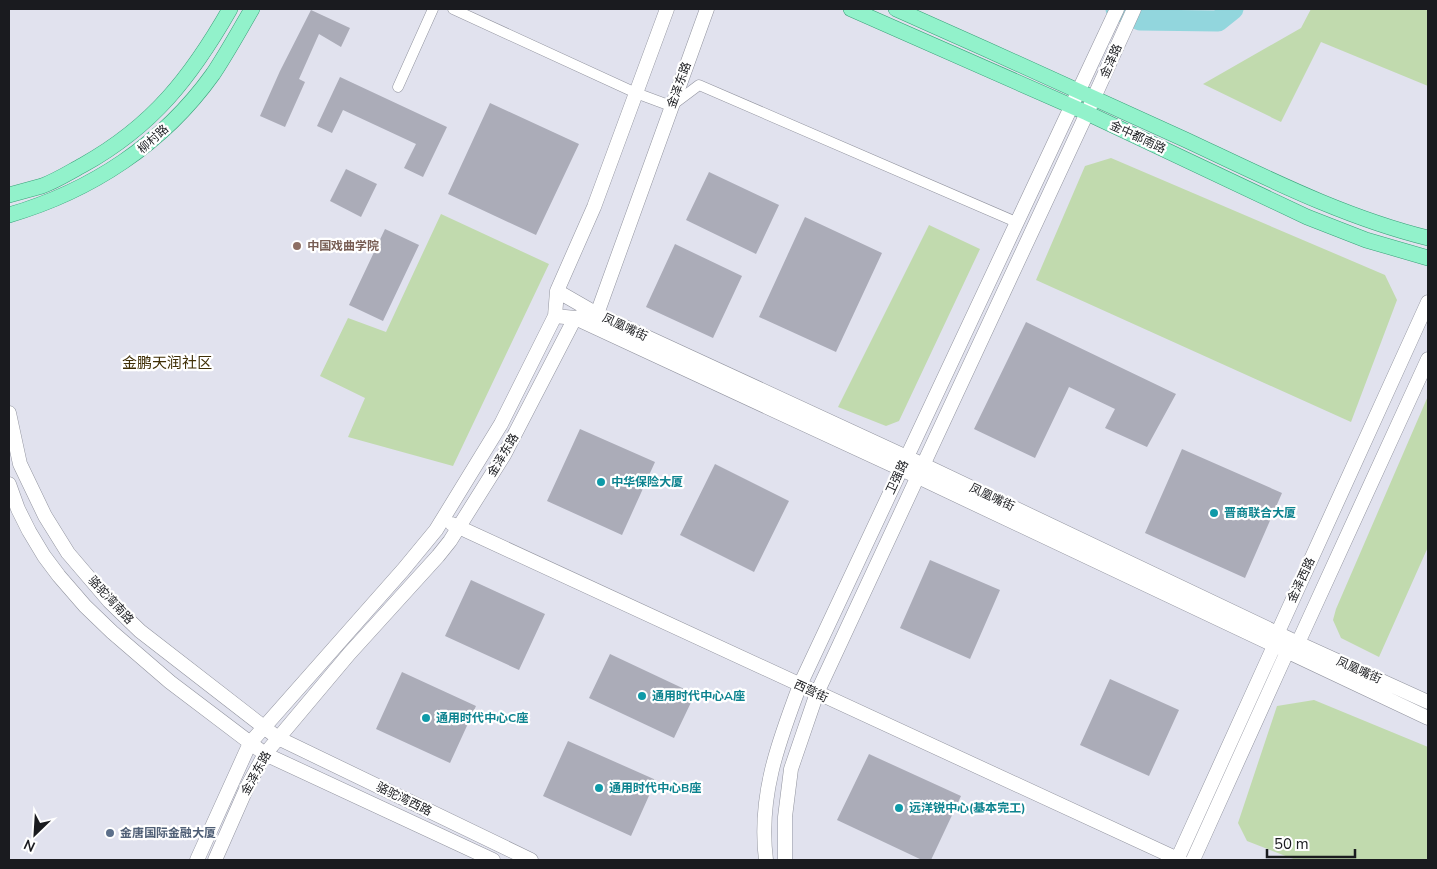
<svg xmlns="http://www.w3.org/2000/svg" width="1437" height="869" viewBox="0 0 1437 869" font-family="'Nunito Sans','Noto Sans SC',sans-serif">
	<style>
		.green { fill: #c1daae }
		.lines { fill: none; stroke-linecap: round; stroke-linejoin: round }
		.river { stroke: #92d6dd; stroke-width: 21 }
		.building { fill: #abacb8 }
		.street-casing { stroke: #92949f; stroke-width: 11 }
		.secondary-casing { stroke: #92949f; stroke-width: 15 }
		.primary-casing { stroke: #39a178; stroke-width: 16 }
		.street { stroke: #fff; stroke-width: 10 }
		.secondary { stroke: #fff; stroke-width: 14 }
		.primary { stroke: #92f2cb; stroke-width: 15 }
		.education-dot { fill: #8d6e63; stroke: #fff; stroke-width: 2 }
		.culture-dot { fill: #0f9aa8; stroke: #fff; stroke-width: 2 }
		.service-dot { fill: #5c6f8a; stroke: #fff; stroke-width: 2 }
		.labels { text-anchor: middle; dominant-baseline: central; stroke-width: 4.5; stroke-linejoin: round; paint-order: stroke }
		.street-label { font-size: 12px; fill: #1a1b1f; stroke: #fff }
		.education-label { font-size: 12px; font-weight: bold; fill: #785e54; stroke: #fff; text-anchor: start }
		.culture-label { font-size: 12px; font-weight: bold; fill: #0d838f; stroke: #fff; text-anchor: start }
		.service-label { font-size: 12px; font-weight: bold; fill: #4e5e75; stroke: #fff; text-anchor: start }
		.quarter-label { font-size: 15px; fill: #402f06; stroke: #fff }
	</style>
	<rect width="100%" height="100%" fill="#e1e2ee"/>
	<path class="green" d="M 1311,9 L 1428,9 L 1428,86 L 1321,42 L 1281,122 L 1203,84 L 1301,28 Z
		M 1111,158 L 1385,275 L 1397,300 L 1351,422 L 1036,280 L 1085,166 Z
		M 441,214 L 549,264 L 453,466 L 348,437 L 365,398 L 320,376 L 348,318 L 386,332 Z
		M 929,225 L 980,249 L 899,421 L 886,426 L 838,407 Z
		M 1428,396 L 1428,547 L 1379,657 L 1341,638 L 1333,620 L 1336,609 Z
		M 1314,700 L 1428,747 L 1428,860 L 1296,860 L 1247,841 L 1238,823 L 1277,706 Z"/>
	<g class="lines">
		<path class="river" d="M 1116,9 L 1140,20 L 1218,21 L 1233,9"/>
	</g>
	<path class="building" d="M 311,10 L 350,28 L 341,47 L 319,34 L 299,79 L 305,82 L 285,127 L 260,116 L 280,71 Z
		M 340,77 L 447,127 L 423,177 L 404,168 L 416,144 L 343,110 L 332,133 L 317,126 Z
		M 490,103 L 579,144 L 536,235 L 448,194 Z
		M 346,169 L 377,184 L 361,217 L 330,201 Z
		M 709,172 L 779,205 L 756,254 L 686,220 Z
		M 805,217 L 882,253 L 836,352 L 759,317 Z
		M 385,229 L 419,245 L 383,321 L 349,305 Z
		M 675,244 L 742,276 L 713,338 L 646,307 Z
		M 1026,322 L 1176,394 L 1147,447 L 1105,428 L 1115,409 L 1069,387 L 1035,458 L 974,429 Z
		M 580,429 L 655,462 L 622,535 L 547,501 Z
		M 1182,449 L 1282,493 L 1245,578 L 1145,533 Z
		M 715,464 L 789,501 L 754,572 L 680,535 Z
		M 930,560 L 1000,590 L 970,659 L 900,628 Z
		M 471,580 L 545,614 L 519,670 L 445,636 Z
		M 610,654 L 695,694 L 674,738 L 589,698 Z
		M 402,672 L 476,706 L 450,763 L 376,729 Z
		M 1110,679 L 1179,710 L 1149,776 L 1080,745 Z
		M 568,741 L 656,780 L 631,836 L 543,796 Z
		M 869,754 L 961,796 L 931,860 L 922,860 L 837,820 Z"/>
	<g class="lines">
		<g class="street-casing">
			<path id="street" d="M 453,9 L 636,93 L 671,106 L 699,85 L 1016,222
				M 398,87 L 433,9"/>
		</g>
		<g class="secondary-casing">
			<path id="secondary" d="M 557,291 L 597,314 L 924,465 L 1298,643 L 1428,702
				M 555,316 L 575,318 L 918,477 L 1428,718
				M 9,413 L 20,464 L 45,516 L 68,553 L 109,601 L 140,631 L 278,738 L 531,860
				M 9,484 L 18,509 L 29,531 L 44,556 L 59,576 L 85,606 L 112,632 L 170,682 L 265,754 L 493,860
				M 452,524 L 1180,860
				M 197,860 L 250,743 L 403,570 L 436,530 L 501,424 L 555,316 L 557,291 L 594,207 L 667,9
				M 215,860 L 248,785 L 265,754 L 349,654 L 438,556 L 450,541 L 504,455 L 575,318 L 597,314 L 707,9
				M 766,860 C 758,797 778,743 800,685 L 1117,9
				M 785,860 L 785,817 L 791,769 L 817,693 L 1087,113 L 1134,9
				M 1177,860 L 1274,646 L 1278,632 L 1428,302
				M 1193,860 L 1287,652 L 1298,643 L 1428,359"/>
		</g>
		<g class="primary-casing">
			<path id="primary" d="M 851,9 L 1087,113 L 1307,217 L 1366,240 L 1428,258
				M 896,9 C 993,52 1090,96 1186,140 C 1265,177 1343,217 1428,238
				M 9,195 C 20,192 31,189 42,186 C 56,181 70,172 83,165 C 153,126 191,77 230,9
				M 9,215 C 91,191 163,144 213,74 C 227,53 239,31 252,9"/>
		</g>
		<use href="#street" class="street"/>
		<use href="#secondary" class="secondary"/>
		<use href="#primary" class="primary"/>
	</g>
	<circle class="education-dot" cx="297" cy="246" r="5"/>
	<g class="culture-dot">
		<circle cx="601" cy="482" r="5"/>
		<circle cx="1214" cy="513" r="5"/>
		<circle cx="642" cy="696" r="5"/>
		<circle cx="426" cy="718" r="5"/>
		<circle cx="599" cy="788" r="5"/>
		<circle cx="899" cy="808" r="5"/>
	</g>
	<circle class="service-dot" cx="110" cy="833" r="5"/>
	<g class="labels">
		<g class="street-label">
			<text transform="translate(1111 61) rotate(-66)">金泽路</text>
			<text transform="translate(679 85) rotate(-70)">金泽东路</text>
			<text transform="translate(1138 137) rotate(25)">金中都南路</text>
			<text transform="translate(153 139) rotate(-42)">柳村路</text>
			<text transform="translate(625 327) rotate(25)">凤凰嘴街</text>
			<text transform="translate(503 455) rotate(-59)">金泽东路</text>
			<text transform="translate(897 477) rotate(-65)">卫强路</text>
			<text transform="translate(992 497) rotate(25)">凤凰嘴街</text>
			<text transform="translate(1301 580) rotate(-65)">金泽西路</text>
			<text transform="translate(111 600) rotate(47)">骆驼湾南路</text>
			<text transform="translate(1359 670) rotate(24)">凤凰嘴街</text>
			<text transform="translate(811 691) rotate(25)">西营街</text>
			<text transform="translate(256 773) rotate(-61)">金泽东路</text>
			<text transform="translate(404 799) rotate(26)">骆驼湾西路</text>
		</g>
		<g class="education-label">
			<text x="307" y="246">中国戏曲学院</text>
		</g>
		<g class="culture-label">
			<text x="611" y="482">中华保险大厦</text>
			<text x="1224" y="513">晋商联合大厦</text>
			<text x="652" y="696">通用时代中心A座</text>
			<text x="436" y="718">通用时代中心C座</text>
			<text x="609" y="788">通用时代中心B座</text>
			<text x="909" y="808">远洋锐中心(基本完工)</text>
		</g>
		<g class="service-label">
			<text x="120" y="833">金唐国际金融大厦</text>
		</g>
		<g class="quarter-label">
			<text x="167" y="363">金鹏天润社区</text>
		</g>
	</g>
	<rect width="1437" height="869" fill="none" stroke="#1a1b1f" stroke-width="20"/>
	<g transform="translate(35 834) rotate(205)" stroke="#ffffff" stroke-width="4" paint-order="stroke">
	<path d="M0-4L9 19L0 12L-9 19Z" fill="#1a1b1f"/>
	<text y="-8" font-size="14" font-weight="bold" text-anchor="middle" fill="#1a1b1f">N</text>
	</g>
	<path d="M1267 849v8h88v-8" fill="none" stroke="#1a1b1f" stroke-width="2.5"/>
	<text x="1274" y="849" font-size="15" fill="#1a1b1f" stroke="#ffffff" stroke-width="4" paint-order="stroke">50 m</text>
</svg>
